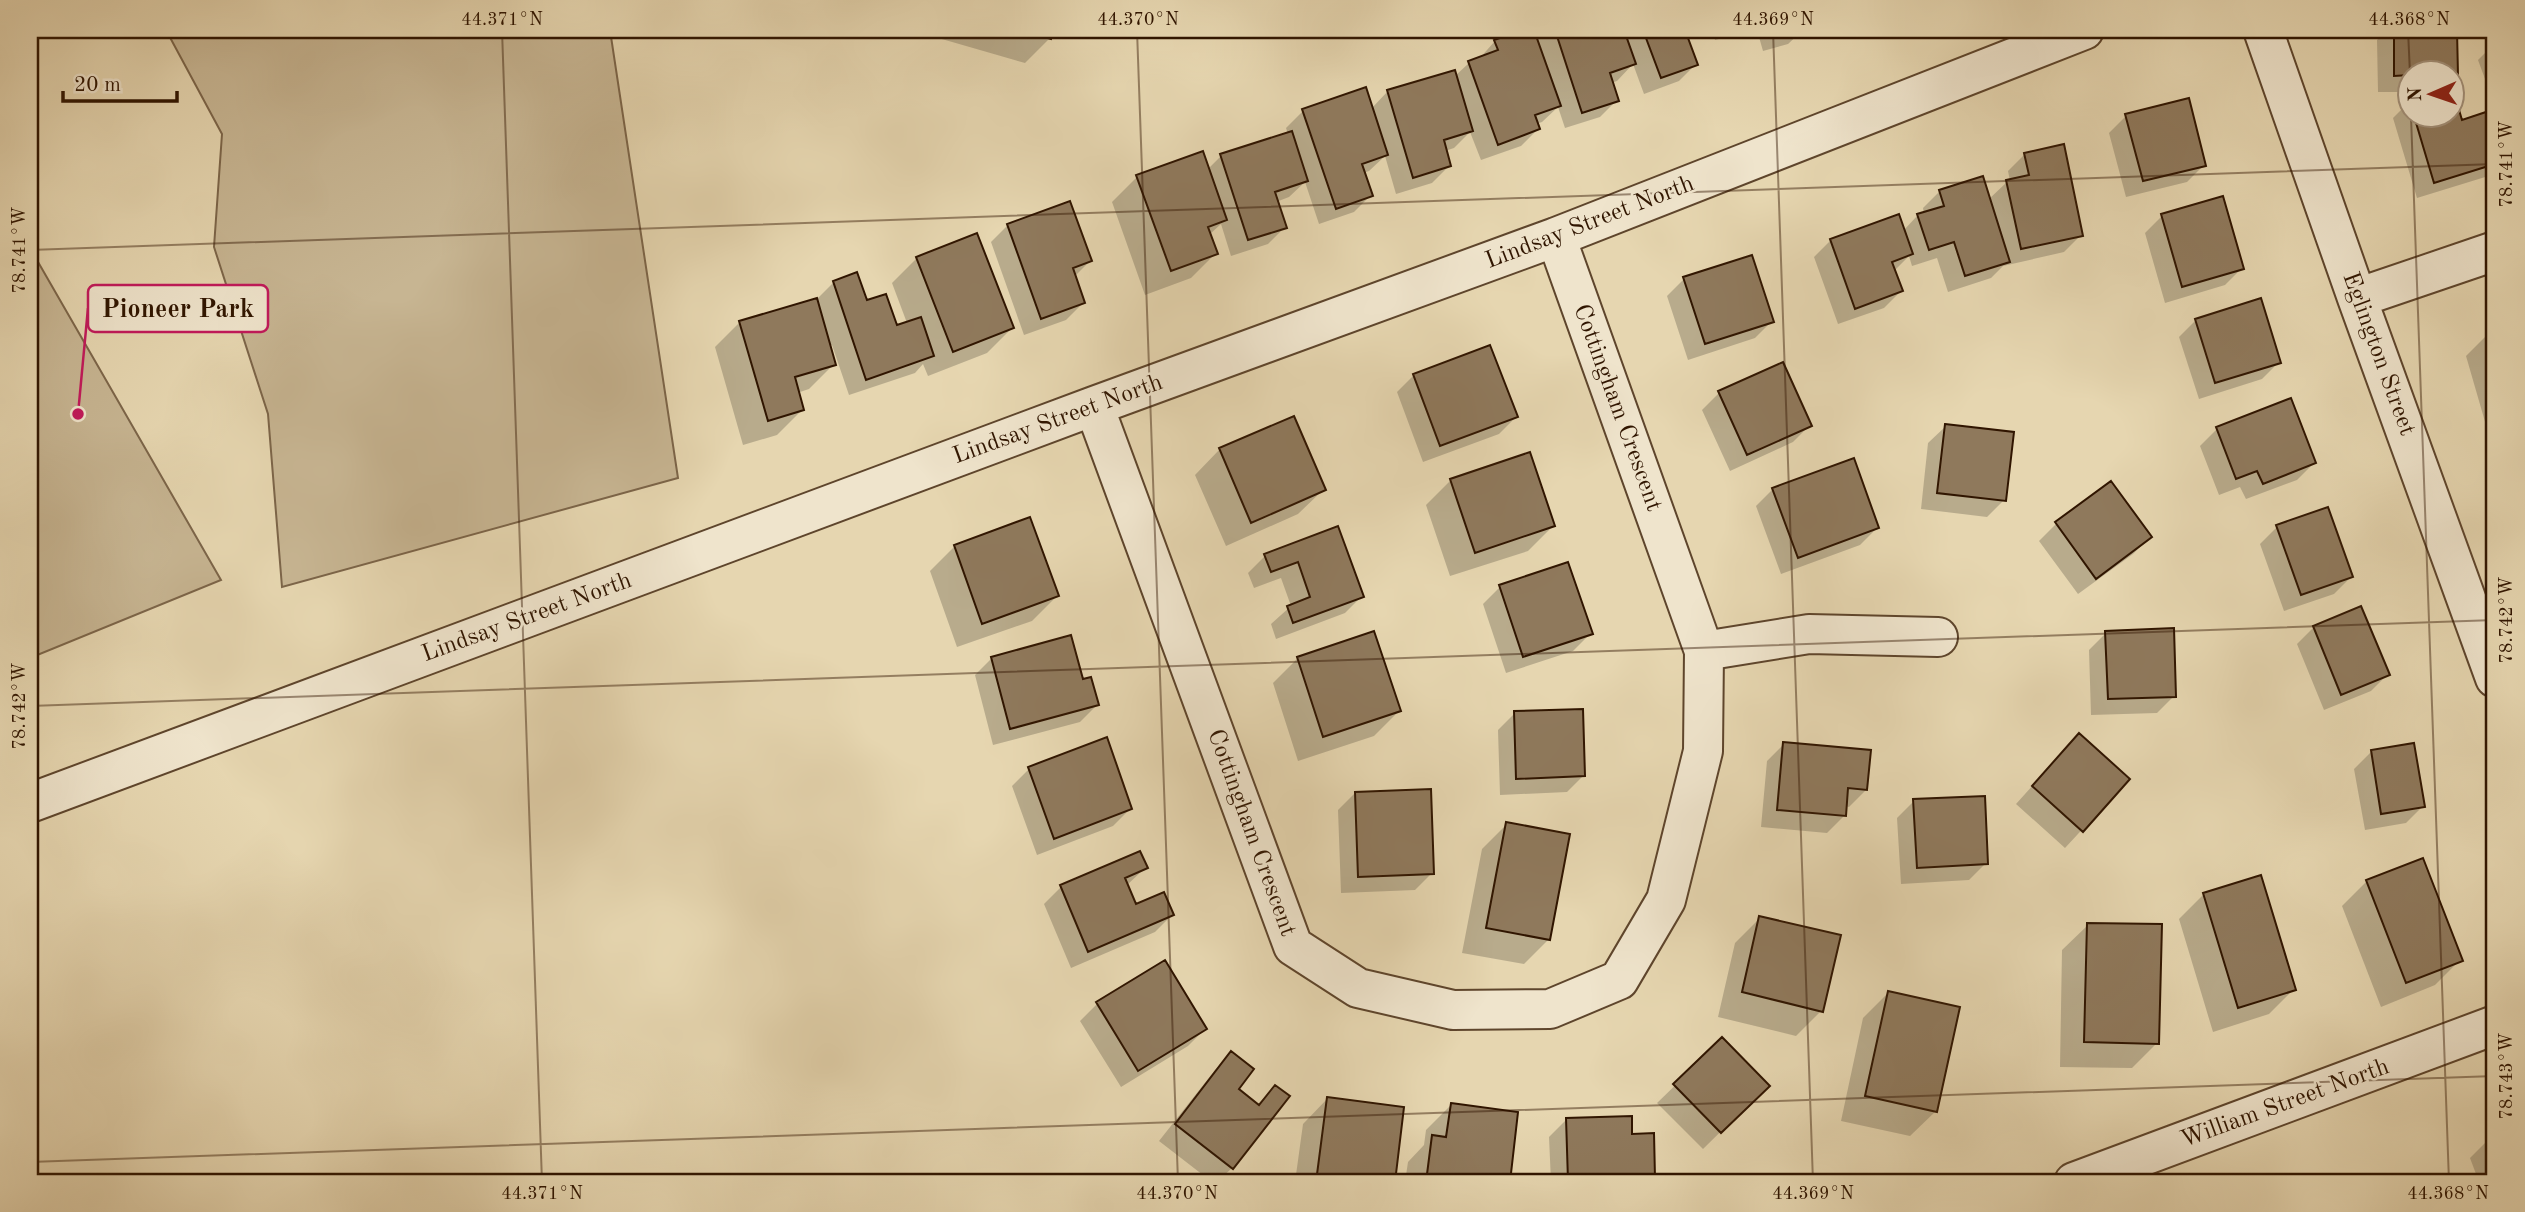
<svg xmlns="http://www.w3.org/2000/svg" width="2525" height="1212" viewBox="0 0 2525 1212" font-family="'Old Standard TT',serif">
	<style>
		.green { fill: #c7b592; stroke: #7c6549; stroke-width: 2 }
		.shadow { fill: #0003 }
		.building { fill: #8f795c; stroke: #301500; stroke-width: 2 }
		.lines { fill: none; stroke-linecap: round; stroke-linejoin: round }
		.minor-casing { stroke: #5e452c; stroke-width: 42 }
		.minor { stroke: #efe4cc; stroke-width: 38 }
		.ticks { fill: none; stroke: #301500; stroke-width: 2; stroke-opacity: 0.45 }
		.labels { text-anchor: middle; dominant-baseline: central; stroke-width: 5; stroke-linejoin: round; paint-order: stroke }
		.street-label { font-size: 24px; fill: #301500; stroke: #efe4cc }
		.leader { fill: none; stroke: #c2185b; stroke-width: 2.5 }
		.callout-dot { fill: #c2185b; stroke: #efe4cc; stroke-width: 2.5 }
		.callout { fill: #efe4cc; stroke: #c2185b; stroke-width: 2.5 }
		.callout-label { font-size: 26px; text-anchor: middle; font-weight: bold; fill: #301500 }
		.neatline { fill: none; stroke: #301500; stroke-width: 2.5 }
		.ticks-label { font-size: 18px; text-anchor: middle; fill: #301500 }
	</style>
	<rect width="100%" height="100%" fill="#e6d6b0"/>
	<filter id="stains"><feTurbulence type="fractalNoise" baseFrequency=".00286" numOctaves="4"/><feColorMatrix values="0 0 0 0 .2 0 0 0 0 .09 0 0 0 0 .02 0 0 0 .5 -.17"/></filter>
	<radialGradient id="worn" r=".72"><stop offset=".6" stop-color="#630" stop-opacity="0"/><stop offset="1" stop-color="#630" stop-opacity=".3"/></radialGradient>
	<path class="green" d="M 166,30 L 610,30 L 678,478 L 282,587 L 268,414 L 214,247 L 222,134 Z
		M 30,248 L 221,580 L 30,658 Z"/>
	<path class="shadow" d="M 921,30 L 1052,30 L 1050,38 L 1025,63 L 921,33 Z
		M 1140,30 L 1222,30 L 1140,36 Z
		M 1528,30 L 1532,30 L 1533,33 L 1536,30 L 1698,30 L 1686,37 L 1696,64 L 1679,81 L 1644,94 L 1633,64 L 1617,81 L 1611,83 L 1617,100 L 1600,117 L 1565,128 L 1558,107 L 1542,122 L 1536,124 L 1538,129 L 1521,146 L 1481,160 L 1470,132 L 1454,148 L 1445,151 L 1449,166 L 1432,183 L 1396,194 L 1385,156 L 1369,171 L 1363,173 L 1371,195 L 1354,212 L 1319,224 L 1305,182 L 1289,197 L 1276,202 L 1285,227 L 1268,244 L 1231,256 L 1221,224 L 1209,235 L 1216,253 L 1191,278 L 1145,295 L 1112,202 L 1137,177 L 1207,170 L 1221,156 L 1288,134 L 1286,128 L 1303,111 L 1371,109 L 1388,91 L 1455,76 L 1469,63 L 1479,59 L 1495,41 Z
		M 1712,30 L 1753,30 L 1715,40 Z
		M 1757,30 L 1803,30 L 1788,44 L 1763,51 Z
		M 2387,30 L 2455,30 L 2456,74 L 2452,79 L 2452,74 L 2410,74 L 2410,92 L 2378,92 L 2377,40 Z
		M 2495,43 L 2495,106 L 2478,60 Z
		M 2452,91 L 2461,122 L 2495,111 L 2495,174 L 2417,198 L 2393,118 L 2410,101 L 2410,116 L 2452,116 Z
		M 2126,116 L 2204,165 L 2187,182 L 2126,197 L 2109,133 Z
		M 2025,154 L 2081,235 L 2064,252 L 2003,266 L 1991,278 L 1948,292 L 1937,258 L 1912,266 L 1909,256 L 1894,271 L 1901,291 L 1884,308 L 1838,324 L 1814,257 L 1831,240 L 1903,231 L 1918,215 L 1924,214 L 1923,208 L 1940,191 L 1988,200 L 2007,182 L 2010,181 L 2008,171 Z
		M 2162,216 L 2242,268 L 2225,285 L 2165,303 L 2145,233 Z
		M 1008,225 L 1090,261 L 1074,277 L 1083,303 L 1066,320 L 1024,335 L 991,242 Z
		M 917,258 L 1012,328 L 987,353 L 928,376 L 923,364 L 915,373 L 849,395 L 832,345 L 829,346 L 834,364 L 809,389 L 797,393 L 802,410 L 777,435 L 743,445 L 715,347 L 740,322 L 817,299 L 834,282 L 865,302 L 896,327 L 907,323 L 892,283 Z
		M 1684,279 L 1772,321 L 1755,338 L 1688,360 L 1667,296 Z
		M 2196,320 L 2279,362 L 2262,379 L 2199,399 L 2179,337 Z
		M 2495,330 L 2495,438 L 2490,439 L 2466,356 L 2491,331 Z
		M 1414,375 L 1516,417 L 1499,434 L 1423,462 L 1397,392 Z
		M 1719,393 L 1810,425 L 1793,442 L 1730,471 L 1702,410 Z
		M 1946,426 L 2004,500 L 1987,517 L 1921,509 L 1928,443 Z
		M 2217,429 L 2314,463 L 2297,480 L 2246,499 L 2240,487 L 2219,495 L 2200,446 Z
		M 1220,449 L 1324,489 L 1298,514 L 1226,546 L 1195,475 Z
		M 1451,480 L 1553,526 L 1528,551 L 1450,576 L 1426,505 Z
		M 1773,489 L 1877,528 L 1860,545 L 1781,574 L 1756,506 Z
		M 2056,524 L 2150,537 L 2133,554 L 2078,594 L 2039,541 Z
		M 2277,527 L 2351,577 L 2334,594 L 2284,611 L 2260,544 Z
		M 1337,529 L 1362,596 L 1345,613 L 1276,639 L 1271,624 L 1291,606 L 1281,578 L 1254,588 L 1248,573 L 1265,556 Z
		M 955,546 L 1057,596 L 1032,621 L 957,647 L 930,571 Z
		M 1567,565 L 1590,634 L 1573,651 L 1506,673 L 1483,604 L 1500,587 Z
		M 2314,627 L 2388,674 L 2371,691 L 2324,710 L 2297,644 Z
		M 2106,633 L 2174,696 L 2157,713 L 2091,715 L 2089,650 Z
		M 992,658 L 1082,681 L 1097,705 L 1080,722 L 993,745 L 975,675 Z
		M 1298,658 L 1399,711 L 1374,736 L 1298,761 L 1273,683 Z
		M 1515,713 L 1584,775 L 1567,792 L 1500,795 L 1498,730 Z
		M 1106,740 L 1130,809 L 1113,826 L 1037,855 L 1012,786 L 1029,769 Z
		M 1784,744 L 1866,790 L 1849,807 L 1845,806 L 1844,816 L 1827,833 L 1761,827 L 1767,761 Z
		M 2371,752 L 2423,806 L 2406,823 L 2365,830 L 2354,769 Z
		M 2062,753 L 2128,780 L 2065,848 L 2016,804 Z
		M 1355,793 L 1432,873 L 1415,890 L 1341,893 L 1338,810 Z
		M 1914,801 L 1986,863 L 1969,880 L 1901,884 L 1897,818 Z
		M 1507,824 L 1549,939 L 1524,964 L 1462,953 L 1482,849 Z
		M 1145,868 L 1126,886 L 1135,906 L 1172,915 L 1155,932 L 1071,968 L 1044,904 L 1061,887 Z
		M 2367,881 L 2460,960 L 2435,985 L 2381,1007 L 2342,906 Z
		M 2204,894 L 2294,989 L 2269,1014 L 2213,1032 L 2179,919 Z
		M 1760,918 L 1821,1011 L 1796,1036 L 1718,1017 L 1735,943 Z
		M 2088,925 L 2157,1043 L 2132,1068 L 2060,1067 L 2062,950 Z
		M 1888,993 L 1936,1111 L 1910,1136 L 1841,1121 L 1863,1018 Z
		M 1097,1004 L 1205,1029 L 1188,1046 L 1121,1087 L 1080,1021 Z
		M 1722,1040 L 1767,1086 L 1703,1149 L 1657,1103 Z
		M 1232,1053 L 1236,1089 L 1256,1106 L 1275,1087 L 1232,1168 L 1217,1182 L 1212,1182 L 1159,1141 L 1215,1070 Z
		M 1328,1098 L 1402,1108 L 1393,1182 L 1295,1182 L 1303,1124 Z
		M 1451,1105 L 1516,1113 L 1508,1182 L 1405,1182 L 1408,1162 L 1424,1145 L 1426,1130 Z
		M 1566,1120 L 1631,1136 L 1654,1177 L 1649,1182 L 1551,1182 L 1549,1137 Z
		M 2495,1133 L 2495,1182 L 2479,1182 L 2470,1158 Z"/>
	<path class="building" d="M 1021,30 L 1054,30 L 1051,39 Z
		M 1523,30 L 1534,30 L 1561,106 L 1535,115 L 1540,129 L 1498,145 L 1468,61 L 1498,50 L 1494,40 Z
		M 1555,30 L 1624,30 L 1636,64 L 1610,73 L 1619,101 L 1582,113 Z
		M 1643,30 L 1685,30 L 1698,65 L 1661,78 Z
		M 1778,30 L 1799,30 L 1779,35 Z
		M 2394,30 L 2457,30 L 2458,75 L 2410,74 L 2410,75 L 2394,76 Z
		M 1455,70 L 1473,131 L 1444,140 L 1451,166 L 1413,178 L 1387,90 Z
		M 2452,86 L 2462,120 L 2495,109 L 2495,164 L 2434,183 L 2414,116 L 2452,116 Z
		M 1366,87 L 1388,155 L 1362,164 L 1373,196 L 1336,209 L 1302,109 Z
		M 2189,98 L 2206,166 L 2143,181 L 2125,114 Z
		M 1292,131 L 1308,181 L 1275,192 L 1287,228 L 1248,240 L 1220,154 Z
		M 2064,144 L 2083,236 L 2021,249 L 2006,180 L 2029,175 L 2024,153 Z
		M 1203,151 L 1227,220 L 1208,227 L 1218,254 L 1171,271 L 1136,175 Z
		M 1983,176 L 2010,262 L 1965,276 L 1954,242 L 1929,250 L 1917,214 L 1944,206 L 1939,190 Z
		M 2223,196 L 2244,269 L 2182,287 L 2161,214 Z
		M 1070,201 L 1092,261 L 1073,268 L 1085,303 L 1041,319 L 1007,224 Z
		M 1899,214 L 1913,254 L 1892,262 L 1903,291 L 1855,309 L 1830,239 Z
		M 977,233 L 1014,328 L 953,352 L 916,257 Z
		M 1752,255 L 1774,322 L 1705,344 L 1683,277 Z
		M 857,272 L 867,300 L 886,294 L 897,325 L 921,317 L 934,356 L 866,380 L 833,281 Z
		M 817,298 L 836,365 L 795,377 L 804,410 L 768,421 L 739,321 Z
		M 2261,298 L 2281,363 L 2215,383 L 2195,319 Z
		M 2495,328 L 2495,348 L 2490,330 Z
		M 1490,345 L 1518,417 L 1440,446 L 1413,374 Z
		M 1783,362 L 1812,426 L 1747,455 L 1718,391 Z
		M 2291,398 L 2316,463 L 2263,484 L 2257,471 L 2236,479 L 2216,427 Z
		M 1294,416 L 1326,490 L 1251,523 L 1219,448 Z
		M 1945,424 L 2014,432 L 2006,501 L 1937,493 Z
		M 1530,452 L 1555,526 L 1475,553 L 1450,479 Z
		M 1854,458 L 1879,528 L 1798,558 L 1772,488 Z
		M 2111,481 L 2152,537 L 2096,579 L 2055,522 Z
		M 2328,507 L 2353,577 L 2301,595 L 2276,525 Z
		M 1030,517 L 1059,596 L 982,624 L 954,545 Z
		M 1338,526 L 1364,597 L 1293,623 L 1287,606 L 1310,597 L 1298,562 L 1271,572 L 1264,554 Z
		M 1568,562 L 1593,634 L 1523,657 L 1499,585 Z
		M 2361,606 L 2390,675 L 2341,695 L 2313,626 Z
		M 2174,628 L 2176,697 L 2108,699 L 2105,631 Z
		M 1374,631 L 1401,711 L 1323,737 L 1297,657 Z
		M 1071,635 L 1083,679 L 1091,677 L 1099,705 L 1010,729 L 991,657 Z
		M 1583,709 L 1585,776 L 1516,779 L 1514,711 Z
		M 2079,733 L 2130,779 L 2083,832 L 2032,786 Z
		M 1107,737 L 1132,809 L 1054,839 L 1028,767 Z
		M 1783,742 L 1871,750 L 1867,790 L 1848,788 L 1846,816 L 1777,810 Z
		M 2414,743 L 2425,807 L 2381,814 L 2371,750 Z
		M 1431,789 L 1434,874 L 1358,877 L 1355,792 Z
		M 1985,796 L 1988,864 L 1917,868 L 1913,799 Z
		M 1506,822 L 1570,834 L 1550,940 L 1486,928 Z
		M 1140,851 L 1148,868 L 1125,878 L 1136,904 L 1164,892 L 1174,915 L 1088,952 L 1060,885 Z
		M 2423,858 L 2463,961 L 2406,983 L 2366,880 Z
		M 2261,875 L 2296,990 L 2238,1008 L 2203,893 Z
		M 1759,916 L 1841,935 L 1823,1012 L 1742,992 Z
		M 2087,923 L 2162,924 L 2159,1044 L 2084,1042 Z
		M 1165,960 L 1207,1029 L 1138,1071 L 1096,1002 Z
		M 1888,991 L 1960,1007 L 1937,1112 L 1865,1096 Z
		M 1722,1037 L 1770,1086 L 1721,1133 L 1673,1084 Z
		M 1231,1051 L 1254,1069 L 1239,1089 L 1259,1105 L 1275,1085 L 1290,1096 L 1233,1169 L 1175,1124 Z
		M 1327,1097 L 1404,1107 L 1395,1182 L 1316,1182 Z
		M 1451,1103 L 1518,1112 L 1510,1182 L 1426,1182 L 1432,1135 L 1446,1137 Z
		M 1632,1116 L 1632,1134 L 1654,1133 L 1655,1178 L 1568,1181 L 1566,1118 Z
		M 2384,1175 L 2386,1182 L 2365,1182 Z"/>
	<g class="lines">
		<g class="minor-casing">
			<path id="minor" d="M 2263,30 L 2357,298 L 2495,678
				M 2357,298 L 2495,251
				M 1094,406 L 1293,946 L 1358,988 L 1453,1010 L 1550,1009 L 1619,980 L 1666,900 L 1703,751 L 1704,651 L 1556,237
				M 1704,651 L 1809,634 L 1938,637
				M 30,803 L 1094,406 L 1556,237 L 2084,30
				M 2074,1182 L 2495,1025"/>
		</g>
		<use href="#minor" class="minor"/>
	</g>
	<path class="ticks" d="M 502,30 L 542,1182M 1137,30 L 1178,1182M 1773,30 L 1813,1182M 2408,30 L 2410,74M 2411,116 L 2449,1182M 30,250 L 2495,164M 30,706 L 2495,620M 30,1162 L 2495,1076"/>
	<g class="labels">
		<g class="street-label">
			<text transform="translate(1590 223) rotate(-21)">Lindsay Street North</text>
			<text transform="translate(2378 354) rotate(70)">Eglington Street</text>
			<text transform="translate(1617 408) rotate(70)">Cottingham Crescent</text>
			<text transform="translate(1058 420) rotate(-20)">Lindsay Street North</text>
			<text transform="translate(527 618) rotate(-20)">Lindsay Street North</text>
			<text transform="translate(1251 833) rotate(70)">Cottingham Crescent</text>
			<text transform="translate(2285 1104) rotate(-20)">William Street North</text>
		</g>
	</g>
	<path class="leader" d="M78 414L88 308"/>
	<circle class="callout-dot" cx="78" cy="414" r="7"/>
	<rect class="callout" x="88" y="285" width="180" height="47" rx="7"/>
	<g class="callout-label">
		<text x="178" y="317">Pioneer Park</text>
	</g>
	<rect width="2525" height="1212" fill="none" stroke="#e6d6b0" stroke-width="77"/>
	<g transform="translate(2431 94) rotate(268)"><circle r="33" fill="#efe4cc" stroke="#a3917a" stroke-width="2"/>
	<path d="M0-5L12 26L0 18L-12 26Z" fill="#8f2418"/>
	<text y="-10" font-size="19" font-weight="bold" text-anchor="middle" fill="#301500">N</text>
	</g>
	<path d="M63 91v10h114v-10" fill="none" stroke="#301500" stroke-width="3.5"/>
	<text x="74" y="91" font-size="21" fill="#301500" stroke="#efe4cc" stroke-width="5" paint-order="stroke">20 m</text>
	<rect x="38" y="38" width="2448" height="1136" class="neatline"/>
	<g class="ticks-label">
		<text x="502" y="25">44.371°N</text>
		<text x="1138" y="25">44.370°N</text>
		<text x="1773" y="25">44.369°N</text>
		<text x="2409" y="25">44.368°N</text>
		<text transform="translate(2506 164) rotate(-90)" y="6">78.741°W</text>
		<text transform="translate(19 250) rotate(-90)" y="6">78.741°W</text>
		<text transform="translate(2506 620) rotate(-90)" y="6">78.742°W</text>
		<text transform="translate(19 706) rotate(-90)" y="6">78.742°W</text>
		<text transform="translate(2506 1076) rotate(-90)" y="6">78.743°W</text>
		<text x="542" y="1199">44.371°N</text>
		<text x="1177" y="1199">44.370°N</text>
		<text x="1813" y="1199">44.369°N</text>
		<text x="2448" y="1199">44.368°N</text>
	</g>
	<rect width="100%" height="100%" filter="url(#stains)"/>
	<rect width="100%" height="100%" fill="url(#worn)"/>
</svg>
